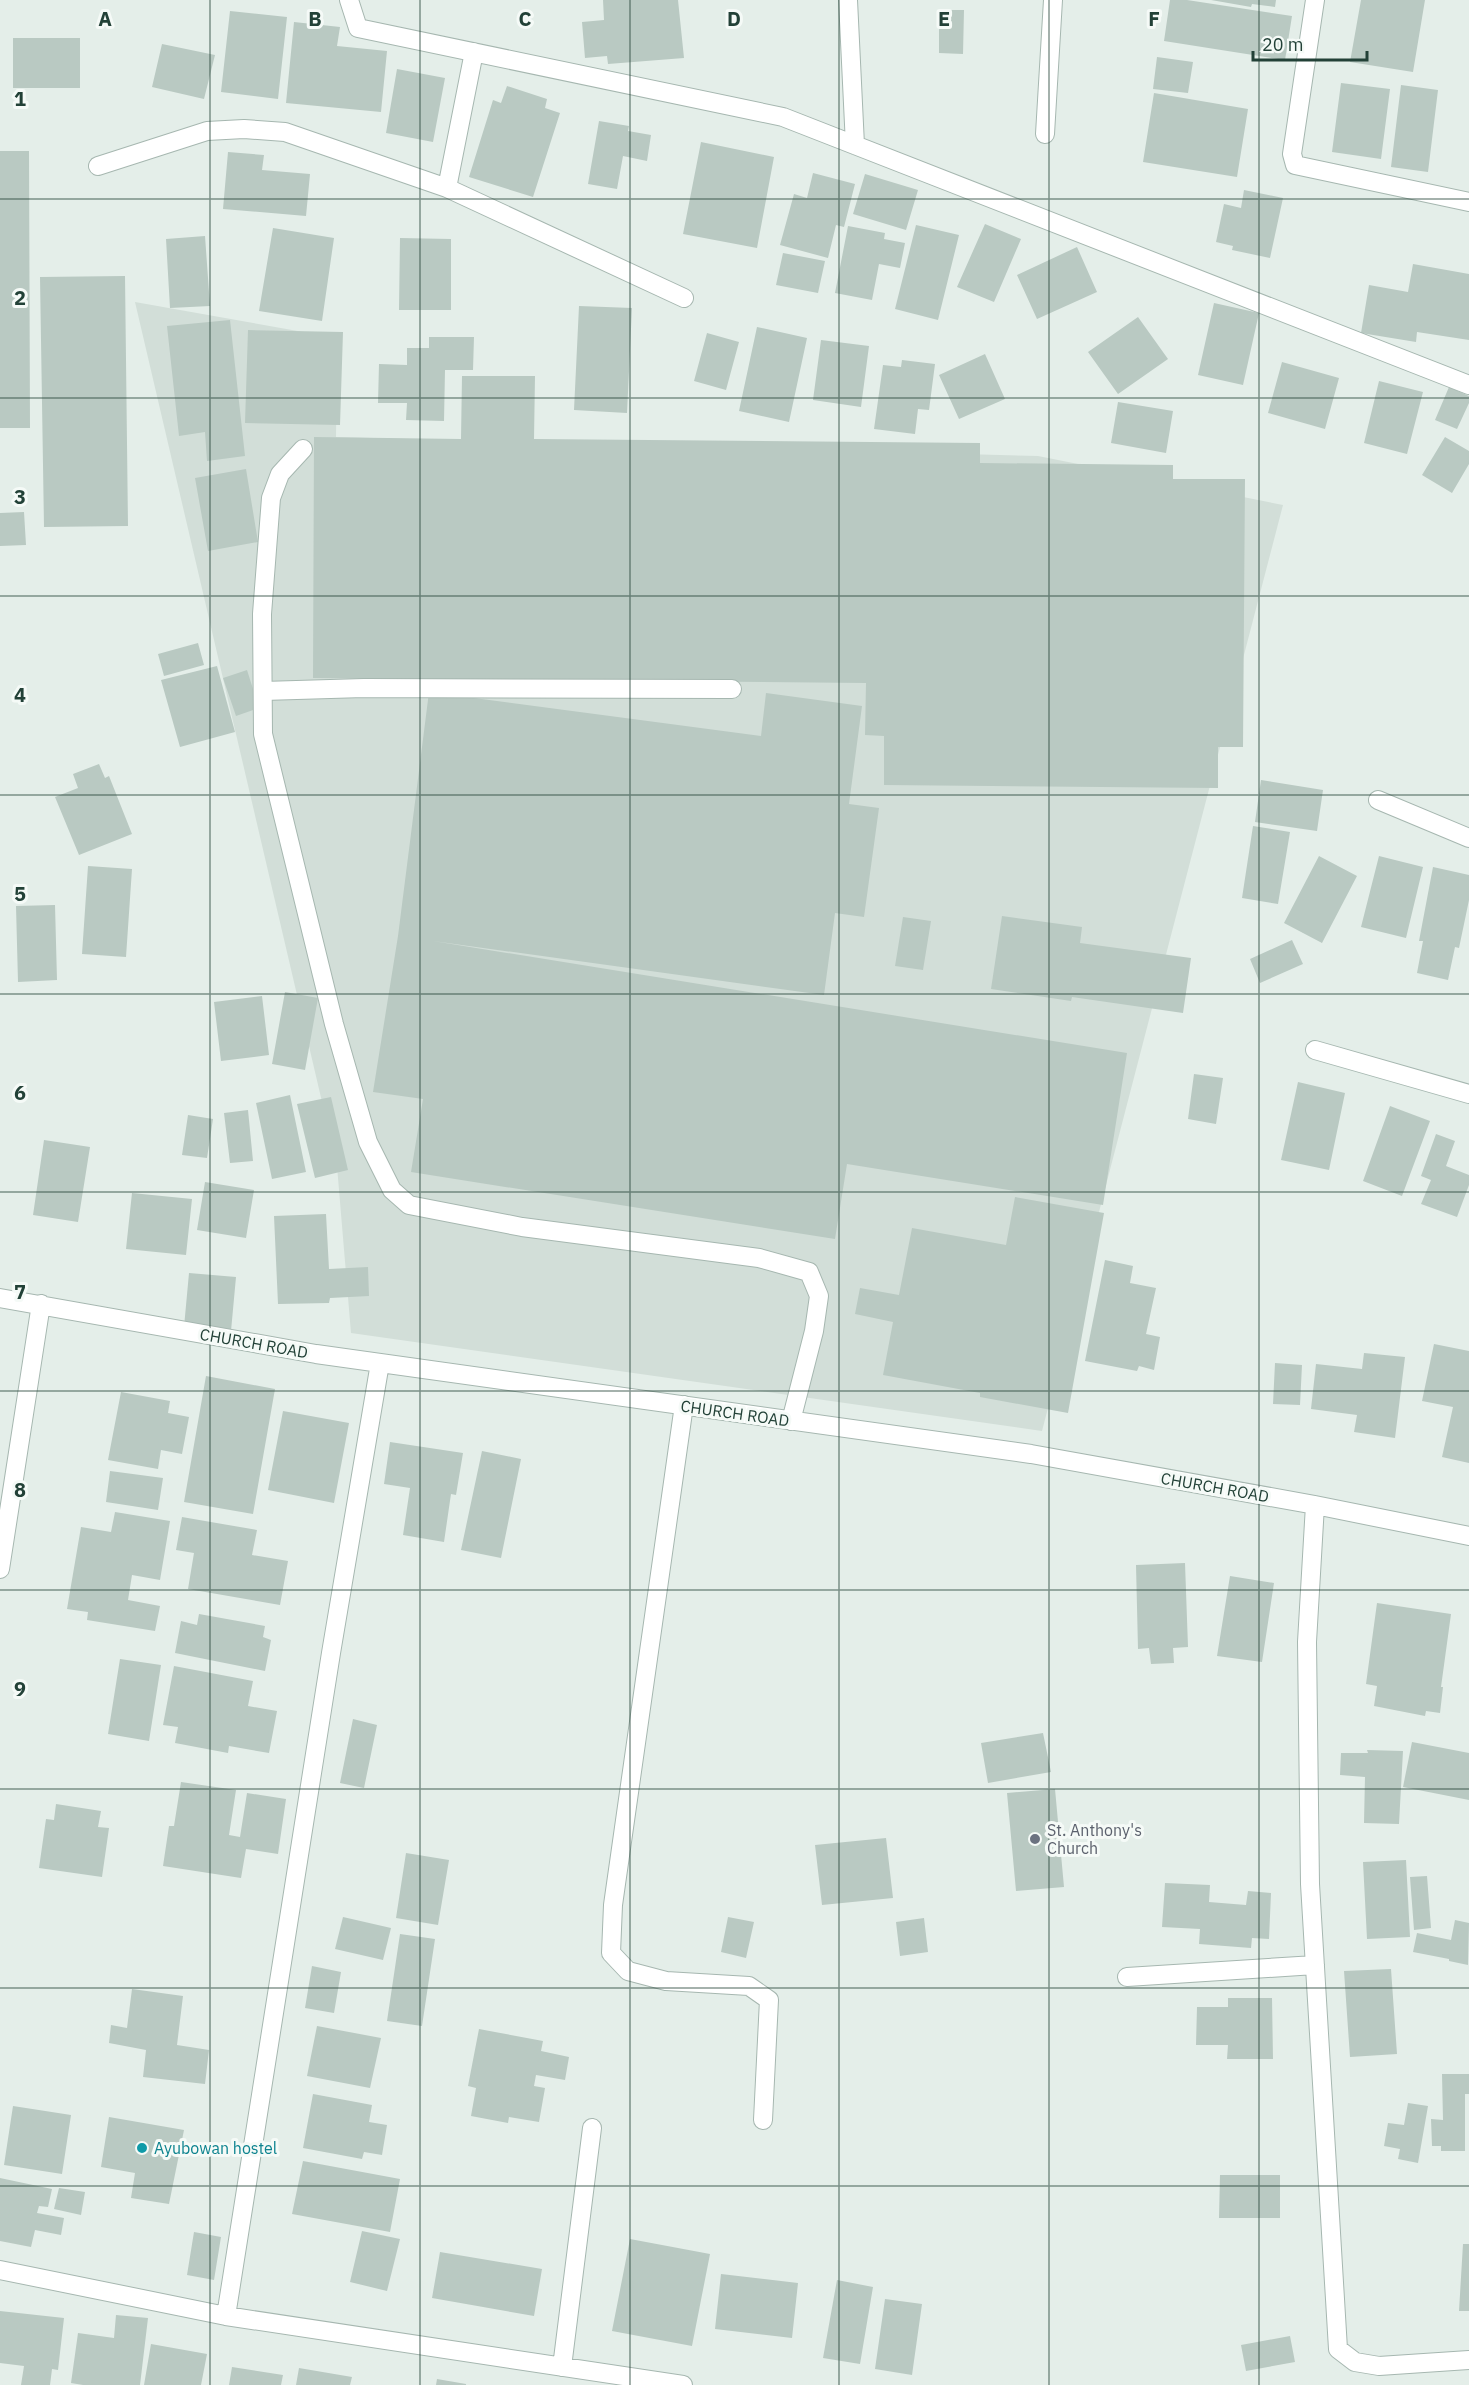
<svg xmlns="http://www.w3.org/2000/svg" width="1469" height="2385" viewBox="0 0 1469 2385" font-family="'IBM Plex Sans',sans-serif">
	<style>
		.built { fill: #d2ded8 }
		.building { fill: #b9c9c2 }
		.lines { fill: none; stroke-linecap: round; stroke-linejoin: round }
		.minor-casing { stroke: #a6b7b0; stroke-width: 20 }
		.minor { stroke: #fff; stroke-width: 18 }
		.grid { fill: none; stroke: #224137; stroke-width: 1.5; stroke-opacity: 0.55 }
		.worship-dot { fill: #6b7280; stroke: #f5faf7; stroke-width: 2 }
		.culture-dot { fill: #0f9aa8; stroke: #f5faf7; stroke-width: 2 }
		.labels { text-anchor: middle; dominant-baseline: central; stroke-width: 6; stroke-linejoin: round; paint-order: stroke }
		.street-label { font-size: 16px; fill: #224137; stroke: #f5faf7 }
		.worship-label { font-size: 16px; fill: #5b616d; stroke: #f5faf7; text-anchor: start }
		.culture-label { font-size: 16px; fill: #0d838f; stroke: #f5faf7; text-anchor: start }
		.grid-label { font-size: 20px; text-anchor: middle; font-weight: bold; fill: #224137; stroke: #f5faf7; stroke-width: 6; stroke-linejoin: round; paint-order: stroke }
	</style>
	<rect width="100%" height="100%" fill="#e4eee9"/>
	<path class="built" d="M 135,302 L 337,338 L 336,437 L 1038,456 L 1283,505 L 1042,1431 L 351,1333 L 337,1166 Z"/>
	<path class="building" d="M 603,0 L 678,0 L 684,58 L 608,64 L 607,56 L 585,58 L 582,22 L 604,20 Z
		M 1170,0 L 1187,0 L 1292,16 L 1285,60 L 1164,41 Z
		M 1211,0 L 1276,0 L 1275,7 L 1252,4 L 1251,7 Z
		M 1361,0 L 1425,0 L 1413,72 L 1350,62 Z
		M 939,10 L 964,10 L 963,54 L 939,53 Z
		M 230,11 L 287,17 L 278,99 L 221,92 Z
		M 294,22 L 340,27 L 337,46 L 387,51 L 381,112 L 286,103 Z
		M 13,38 L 80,38 L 80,88 L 13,88 Z
		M 162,44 L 215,55 L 204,99 L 152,87 Z
		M 1157,57 L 1193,62 L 1188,93 L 1153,89 Z
		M 397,69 L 445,78 L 433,142 L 386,133 Z
		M 1341,83 L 1390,89 L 1381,159 L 1332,152 Z
		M 1401,85 L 1438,90 L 1428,172 L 1391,167 Z
		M 507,86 L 547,99 L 545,108 L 560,113 L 533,197 L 469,177 L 493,100 L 501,103 Z
		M 1154,93 L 1248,109 L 1237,177 L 1143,162 Z
		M 599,121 L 629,126 L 628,131 L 651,135 L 647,161 L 623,156 L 617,189 L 588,184 Z
		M 701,142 L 774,157 L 757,248 L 683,234 Z
		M 0,151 L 29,151 L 30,428 L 0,428 Z
		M 228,152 L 264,155 L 262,170 L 310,174 L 306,216 L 223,209 Z
		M 813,173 L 855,184 L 844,227 L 836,225 L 828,258 L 780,245 L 794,194 L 807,198 Z
		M 865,174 L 918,190 L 906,230 L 853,214 Z
		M 1244,190 L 1283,198 L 1270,258 L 1232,250 L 1233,246 L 1216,242 L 1224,204 L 1241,208 Z
		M 985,224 L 1021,239 L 994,302 L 957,287 Z
		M 916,225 L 959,235 L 938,320 L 895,309 Z
		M 848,226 L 885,233 L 884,239 L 905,243 L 900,268 L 879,264 L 872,300 L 835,293 Z
		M 273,228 L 334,238 L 322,321 L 259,311 Z
		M 205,236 L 210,306 L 170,308 L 166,239 Z
		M 400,238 L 451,239 L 451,310 L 399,310 Z
		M 1077,247 L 1097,292 L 1037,319 L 1017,275 Z
		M 783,253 L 825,261 L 818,293 L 776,285 Z
		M 1413,264 L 1469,274 L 1469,340 L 1417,332 L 1416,342 L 1361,333 L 1369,285 L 1408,292 Z
		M 125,276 L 128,526 L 44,527 L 40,277 Z
		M 1214,303 L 1259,313 L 1243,385 L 1198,375 Z
		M 579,306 L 632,308 L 627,413 L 574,410 Z
		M 1138,317 L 1168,359 L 1118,394 L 1088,352 Z
		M 230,320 L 245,456 L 207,461 L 205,432 L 179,436 L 167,326 Z
		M 757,327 L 807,338 L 789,422 L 739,411 Z
		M 248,330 L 343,332 L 340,425 L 245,423 Z
		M 707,333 L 739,342 L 726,390 L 694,381 Z
		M 429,337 L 474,337 L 473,370 L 445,370 L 444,421 L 406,420 L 407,403 L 378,403 L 379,364 L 407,365 L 407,348 L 429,348 Z
		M 821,340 L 869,346 L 861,407 L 813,400 Z
		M 985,354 L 1005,399 L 959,419 L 939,375 Z
		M 902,360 L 935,364 L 929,410 L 918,409 L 915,434 L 874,429 L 883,365 L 901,367 Z
		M 1282,362 L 1339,378 L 1325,429 L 1268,413 Z
		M 462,376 L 535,376 L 534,439 L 980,443 L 980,463 L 1173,465 L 1173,479 L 1245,479 L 1243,747 L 1218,747 L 1218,788 L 884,785 L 884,736 L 865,735 L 866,683 L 313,678 L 314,437 L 461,439 Z
		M 1379,381 L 1423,392 L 1407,454 L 1364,443 Z
		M 1449,387 L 1469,396 L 1469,403 L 1457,429 L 1435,420 Z
		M 1118,402 L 1173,411 L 1166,453 L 1111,443 Z
		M 1445,437 L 1469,451 L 1469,464 L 1452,493 L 1422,475 Z
		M 246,469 L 258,542 L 208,551 L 195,478 Z
		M 24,512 L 26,545 L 0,546 L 0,513 Z
		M 198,643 L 204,665 L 164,676 L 158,654 Z
		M 217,666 L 235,732 L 180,747 L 161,680 Z
		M 247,670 L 259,708 L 236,716 L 223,678 Z
		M 429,692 L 761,736 L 766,693 L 862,706 L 849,804 L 879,808 L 864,917 L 835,913 L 824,995 L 433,941 L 1127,1053 L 1103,1205 L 847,1164 L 835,1239 L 411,1172 L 423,1099 L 373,1092 L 398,936 Z
		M 99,764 L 105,778 L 109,776 L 132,834 L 79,855 L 55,797 L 78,788 L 73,774 Z
		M 1261,780 L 1323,790 L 1317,831 L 1255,822 Z
		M 1253,826 L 1290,832 L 1278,904 L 1242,898 Z
		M 1319,856 L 1357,876 L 1322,943 L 1284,923 Z
		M 1379,856 L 1423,867 L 1406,938 L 1361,927 Z
		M 88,866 L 132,869 L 126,957 L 82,954 Z
		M 1433,867 L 1469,875 L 1469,900 L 1459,948 L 1455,947 L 1448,980 L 1417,973 L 1423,941 L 1419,941 Z
		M 55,905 L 57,980 L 18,982 L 16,906 Z
		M 1002,916 L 1082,927 L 1080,943 L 1191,958 L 1183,1013 L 1072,997 L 1071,1001 L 991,989 Z
		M 903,917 L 931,921 L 923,970 L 895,966 Z
		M 1292,940 L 1303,964 L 1260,983 L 1250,959 Z
		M 285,992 L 318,998 L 305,1070 L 272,1064 Z
		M 262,996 L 269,1055 L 221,1061 L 214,1002 Z
		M 1194,1074 L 1223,1078 L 1216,1124 L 1188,1119 Z
		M 1298,1082 L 1345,1093 L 1329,1170 L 1281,1160 Z
		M 290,1095 L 306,1172 L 272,1179 L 256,1103 Z
		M 331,1097 L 348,1170 L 315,1178 L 297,1104 Z
		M 1390,1106 L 1430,1121 L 1402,1196 L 1363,1181 Z
		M 248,1110 L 253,1161 L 230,1163 L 224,1113 Z
		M 188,1115 L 213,1119 L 207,1158 L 182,1155 Z
		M 1436,1134 L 1455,1141 L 1446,1166 L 1469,1175 L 1469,1185 L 1457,1217 L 1421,1204 L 1431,1180 L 1421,1176 Z
		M 44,1140 L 90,1147 L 78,1222 L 33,1215 Z
		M 205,1182 L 254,1190 L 246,1238 L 197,1230 Z
		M 132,1193 L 192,1199 L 186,1255 L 126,1249 Z
		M 1015,1197 L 1104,1213 L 1068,1413 L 980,1397 L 980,1393 L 883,1375 L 893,1322 L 855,1314 L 860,1288 L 899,1295 L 912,1228 L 1006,1245 Z
		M 326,1214 L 329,1269 L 368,1267 L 369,1296 L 330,1298 L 329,1303 L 278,1304 L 274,1216 Z
		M 1105,1260 L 1133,1266 L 1130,1283 L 1156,1288 L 1146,1334 L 1160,1337 L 1154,1370 L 1139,1366 L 1137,1371 L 1085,1361 Z
		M 189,1273 L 236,1277 L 231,1331 L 184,1327 Z
		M 1434,1344 L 1469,1351 L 1469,1463 L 1442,1457 L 1453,1407 L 1422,1401 Z
		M 1364,1353 L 1405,1357 L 1395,1438 L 1354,1432 L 1357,1415 L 1311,1409 L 1316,1364 L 1362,1369 Z
		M 1275,1363 L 1302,1365 L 1300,1405 L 1273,1404 Z
		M 206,1376 L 275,1389 L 253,1514 L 184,1502 Z
		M 121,1392 L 170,1401 L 168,1413 L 189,1417 L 182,1454 L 161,1450 L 158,1469 L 108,1460 Z
		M 283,1411 L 349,1423 L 334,1503 L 268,1490 Z
		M 390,1442 L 463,1453 L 456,1495 L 451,1494 L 444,1542 L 403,1535 L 410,1488 L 384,1484 Z
		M 482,1451 L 521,1459 L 501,1558 L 461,1550 Z
		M 110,1471 L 163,1478 L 158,1510 L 106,1502 Z
		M 115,1512 L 170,1521 L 160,1580 L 132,1575 L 128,1600 L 160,1606 L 155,1631 L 87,1620 L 88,1612 L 67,1609 L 81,1527 L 111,1532 Z
		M 182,1517 L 257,1530 L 252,1555 L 288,1561 L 280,1605 L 188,1589 L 194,1553 L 176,1550 Z
		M 1185,1563 L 1188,1647 L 1173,1648 L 1174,1663 L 1151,1664 L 1149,1648 L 1138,1649 L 1136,1565 Z
		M 1230,1576 L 1274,1583 L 1262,1662 L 1217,1656 Z
		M 1377,1603 L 1451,1614 L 1441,1687 L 1443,1687 L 1440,1713 L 1426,1711 L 1425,1716 L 1374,1706 L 1377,1686 L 1366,1684 Z
		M 199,1614 L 265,1626 L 263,1637 L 271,1640 L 265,1671 L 175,1653 L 181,1621 L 197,1625 Z
		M 120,1659 L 161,1665 L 149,1741 L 108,1734 Z
		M 174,1666 L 253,1681 L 248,1706 L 277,1711 L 269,1753 L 229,1746 L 228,1753 L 175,1743 L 178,1727 L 163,1725 Z
		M 353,1719 L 377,1725 L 364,1788 L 340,1783 Z
		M 1043,1733 L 1051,1772 L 988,1783 L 981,1743 Z
		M 1412,1742 L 1469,1753 L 1469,1800 L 1403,1787 Z
		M 1367,1750 L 1403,1751 L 1399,1824 L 1364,1823 L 1365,1777 L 1340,1775 L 1341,1753 L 1368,1753 Z
		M 181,1782 L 236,1790 L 229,1835 L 240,1837 L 247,1793 L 286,1799 L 278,1854 L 246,1849 L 241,1878 L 163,1866 L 169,1826 L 174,1826 Z
		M 1055,1789 L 1064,1887 L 1016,1891 L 1007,1793 Z
		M 56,1804 L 101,1811 L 98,1827 L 109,1828 L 102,1877 L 39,1868 L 46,1819 L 54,1820 Z
		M 886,1838 L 893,1898 L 822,1905 L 815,1845 Z
		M 406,1853 L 449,1860 L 438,1925 L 396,1918 Z
		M 1406,1860 L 1410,1937 L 1367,1939 L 1363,1862 Z
		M 1427,1876 L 1431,1928 L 1414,1930 L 1410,1877 Z
		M 1165,1883 L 1210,1885 L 1209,1902 L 1246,1905 L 1248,1891 L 1271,1893 L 1269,1939 L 1252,1938 L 1251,1948 L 1199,1944 L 1200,1929 L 1162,1927 Z
		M 343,1917 L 391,1928 L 383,1960 L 335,1949 Z
		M 728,1917 L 754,1922 L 746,1958 L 721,1952 Z
		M 924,1918 L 928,1952 L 900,1956 L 896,1922 Z
		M 1455,1920 L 1469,1923 L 1468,1965 L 1449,1961 L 1449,1959 L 1413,1952 L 1417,1933 L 1451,1940 Z
		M 400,1934 L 435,1939 L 422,2026 L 387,2021 Z
		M 312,1966 L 341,1972 L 334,2013 L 305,2008 Z
		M 1391,1969 L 1397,2054 L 1350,2057 L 1344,1971 Z
		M 132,1989 L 183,1996 L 177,2045 L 209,2050 L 205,2084 L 143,2077 L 146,2050 L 109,2043 L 111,2025 L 127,2028 Z
		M 1228,1998 L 1272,1998 L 1273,2059 L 1227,2059 L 1228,2045 L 1196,2045 L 1197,2007 L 1228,2007 Z
		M 317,2026 L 381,2038 L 370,2088 L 307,2076 Z
		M 479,2029 L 543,2041 L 541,2051 L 569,2057 L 565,2080 L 536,2075 L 534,2086 L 545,2088 L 539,2122 L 509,2117 L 508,2123 L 471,2116 L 476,2088 L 468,2086 Z
		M 1442,2074 L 1469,2074 L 1469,2094 L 1465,2094 L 1465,2151 L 1441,2151 L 1441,2146 L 1432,2146 L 1431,2119 L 1443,2120 Z
		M 313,2094 L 372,2105 L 369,2122 L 387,2125 L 382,2155 L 364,2152 L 362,2159 L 303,2148 Z
		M 1408,2103 L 1428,2106 L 1418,2163 L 1398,2159 L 1400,2149 L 1384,2146 L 1388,2123 L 1404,2125 Z
		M 13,2106 L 71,2115 L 62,2174 L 4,2165 Z
		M 109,2117 L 184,2130 L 169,2204 L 131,2198 L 135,2173 L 101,2167 Z
		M 303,2161 L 400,2179 L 390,2232 L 292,2214 Z
		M 1220,2175 L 1280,2175 L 1280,2218 L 1219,2218 Z
		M 0,2178 L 52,2189 L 48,2207 L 39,2206 L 37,2213 L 64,2218 L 61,2235 L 35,2230 L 31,2247 L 0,2241 Z
		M 59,2188 L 85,2192 L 81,2215 L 54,2209 Z
		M 362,2231 L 400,2239 L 387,2291 L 350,2282 Z
		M 194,2232 L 221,2237 L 214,2280 L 187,2275 Z
		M 630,2239 L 710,2254 L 692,2346 L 612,2331 Z
		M 1463,2244 L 1469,2244 L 1469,2311 L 1459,2311 Z
		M 440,2252 L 542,2269 L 534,2316 L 432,2298 Z
		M 721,2274 L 798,2283 L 792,2338 L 715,2329 Z
		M 837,2280 L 873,2287 L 860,2364 L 823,2358 Z
		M 885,2299 L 922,2304 L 912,2375 L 875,2369 Z
		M 0,2311 L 64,2318 L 58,2370 L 52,2369 L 50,2385 L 21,2385 L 24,2366 L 0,2363 Z
		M 116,2315 L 148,2318 L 140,2385 L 83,2385 L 71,2383 L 78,2333 L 114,2338 Z
		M 1290,2336 L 1295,2362 L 1246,2371 L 1241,2345 Z
		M 151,2344 L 207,2354 L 201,2385 L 144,2385 Z
		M 232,2367 L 283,2375 L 281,2385 L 229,2385 Z
		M 299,2368 L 352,2377 L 350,2385 L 296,2385 Z
		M 437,2379 L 466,2384 L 466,2385 L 436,2385 Z"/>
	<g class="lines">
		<g class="minor-casing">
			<path id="minor" d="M 349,0 L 358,28 L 783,117 L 1469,385
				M 848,0 L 855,145
				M 1315,0 L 1292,154 L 1295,165 L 1469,202
				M 1045,134 L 1053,0
				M 98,166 L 207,131 L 244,129 L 285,132 L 447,188 L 684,298
				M 447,188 L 474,52
				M 303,449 L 280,474 L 271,498 L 262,614 L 263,734 L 334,1024 L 368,1142 L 392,1190 L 409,1205 L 522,1227 L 759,1258 L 809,1272 L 819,1296 L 814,1331 L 791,1421
				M 263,691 L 364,688 L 732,689
				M 1378,800 L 1469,838
				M 1315,1050 L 1469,1094
				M 0,1298 L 316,1354 L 1031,1454 L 1315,1505 L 1469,1536
				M 684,1405 L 613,1905 L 611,1953 L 628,1971 L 666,1981 L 749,1986 L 769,2000 L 763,2120
				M 1315,1505 L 1307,1642 L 1310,1884 L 1338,2349 L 1355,2362 L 1379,2366 L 1469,2360
				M 0,1569 L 41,1304
				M 1127,1977 L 1315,1965
				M 0,2270 L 226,2316 L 683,2385
				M 226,2316 L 331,1653 L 380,1363
				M 562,2367 L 592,2128"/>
		</g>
		<use href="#minor" class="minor"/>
	</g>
	<path class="grid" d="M 210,0 L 210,2385M 420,0 L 420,2385M 630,0 L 630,2385M 839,0 L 839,2385M 1049,0 L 1049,2385M 1259,0 L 1259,2385M 0,199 L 1469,199M 0,398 L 1469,398M 0,596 L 1469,596M 0,795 L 1469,795M 0,994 L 1469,994M 0,1192 L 1469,1192M 0,1391 L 1469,1391M 0,1590 L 1469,1590M 0,1789 L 1469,1789M 0,1988 L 1469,1988M 0,2186 L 1469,2186"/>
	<circle class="worship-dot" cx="1035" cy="1839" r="6"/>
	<circle class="culture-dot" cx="142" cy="2148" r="6"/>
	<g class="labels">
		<g class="street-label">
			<text transform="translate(254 1343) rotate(10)">CHURCH ROAD</text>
			<text transform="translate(735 1413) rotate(8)">CHURCH ROAD</text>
			<text transform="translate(1215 1487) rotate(10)">CHURCH ROAD</text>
		</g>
		<g class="worship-label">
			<text x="1047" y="1830">St. Anthony's<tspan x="1047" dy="18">Church</tspan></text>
		</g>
		<g class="culture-label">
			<text x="154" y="2148">Ayubowan hostel</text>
		</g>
	</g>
	<g class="grid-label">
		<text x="105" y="26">A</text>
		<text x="315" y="26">B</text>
		<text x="525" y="26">C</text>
		<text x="734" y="26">D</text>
		<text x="944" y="26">E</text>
		<text x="1154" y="26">F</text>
		<text x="20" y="106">1</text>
		<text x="20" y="305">2</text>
		<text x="20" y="504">3</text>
		<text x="20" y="702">4</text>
		<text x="20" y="901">5</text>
		<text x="20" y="1100">6</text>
		<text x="20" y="1299">7</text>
		<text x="20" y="1497">8</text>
		<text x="20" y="1696">9</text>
	</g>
	<path d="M1253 51v9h114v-9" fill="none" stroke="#224137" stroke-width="3"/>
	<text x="1262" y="51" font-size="18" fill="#224137" stroke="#f5faf7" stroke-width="4.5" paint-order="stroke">20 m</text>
</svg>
